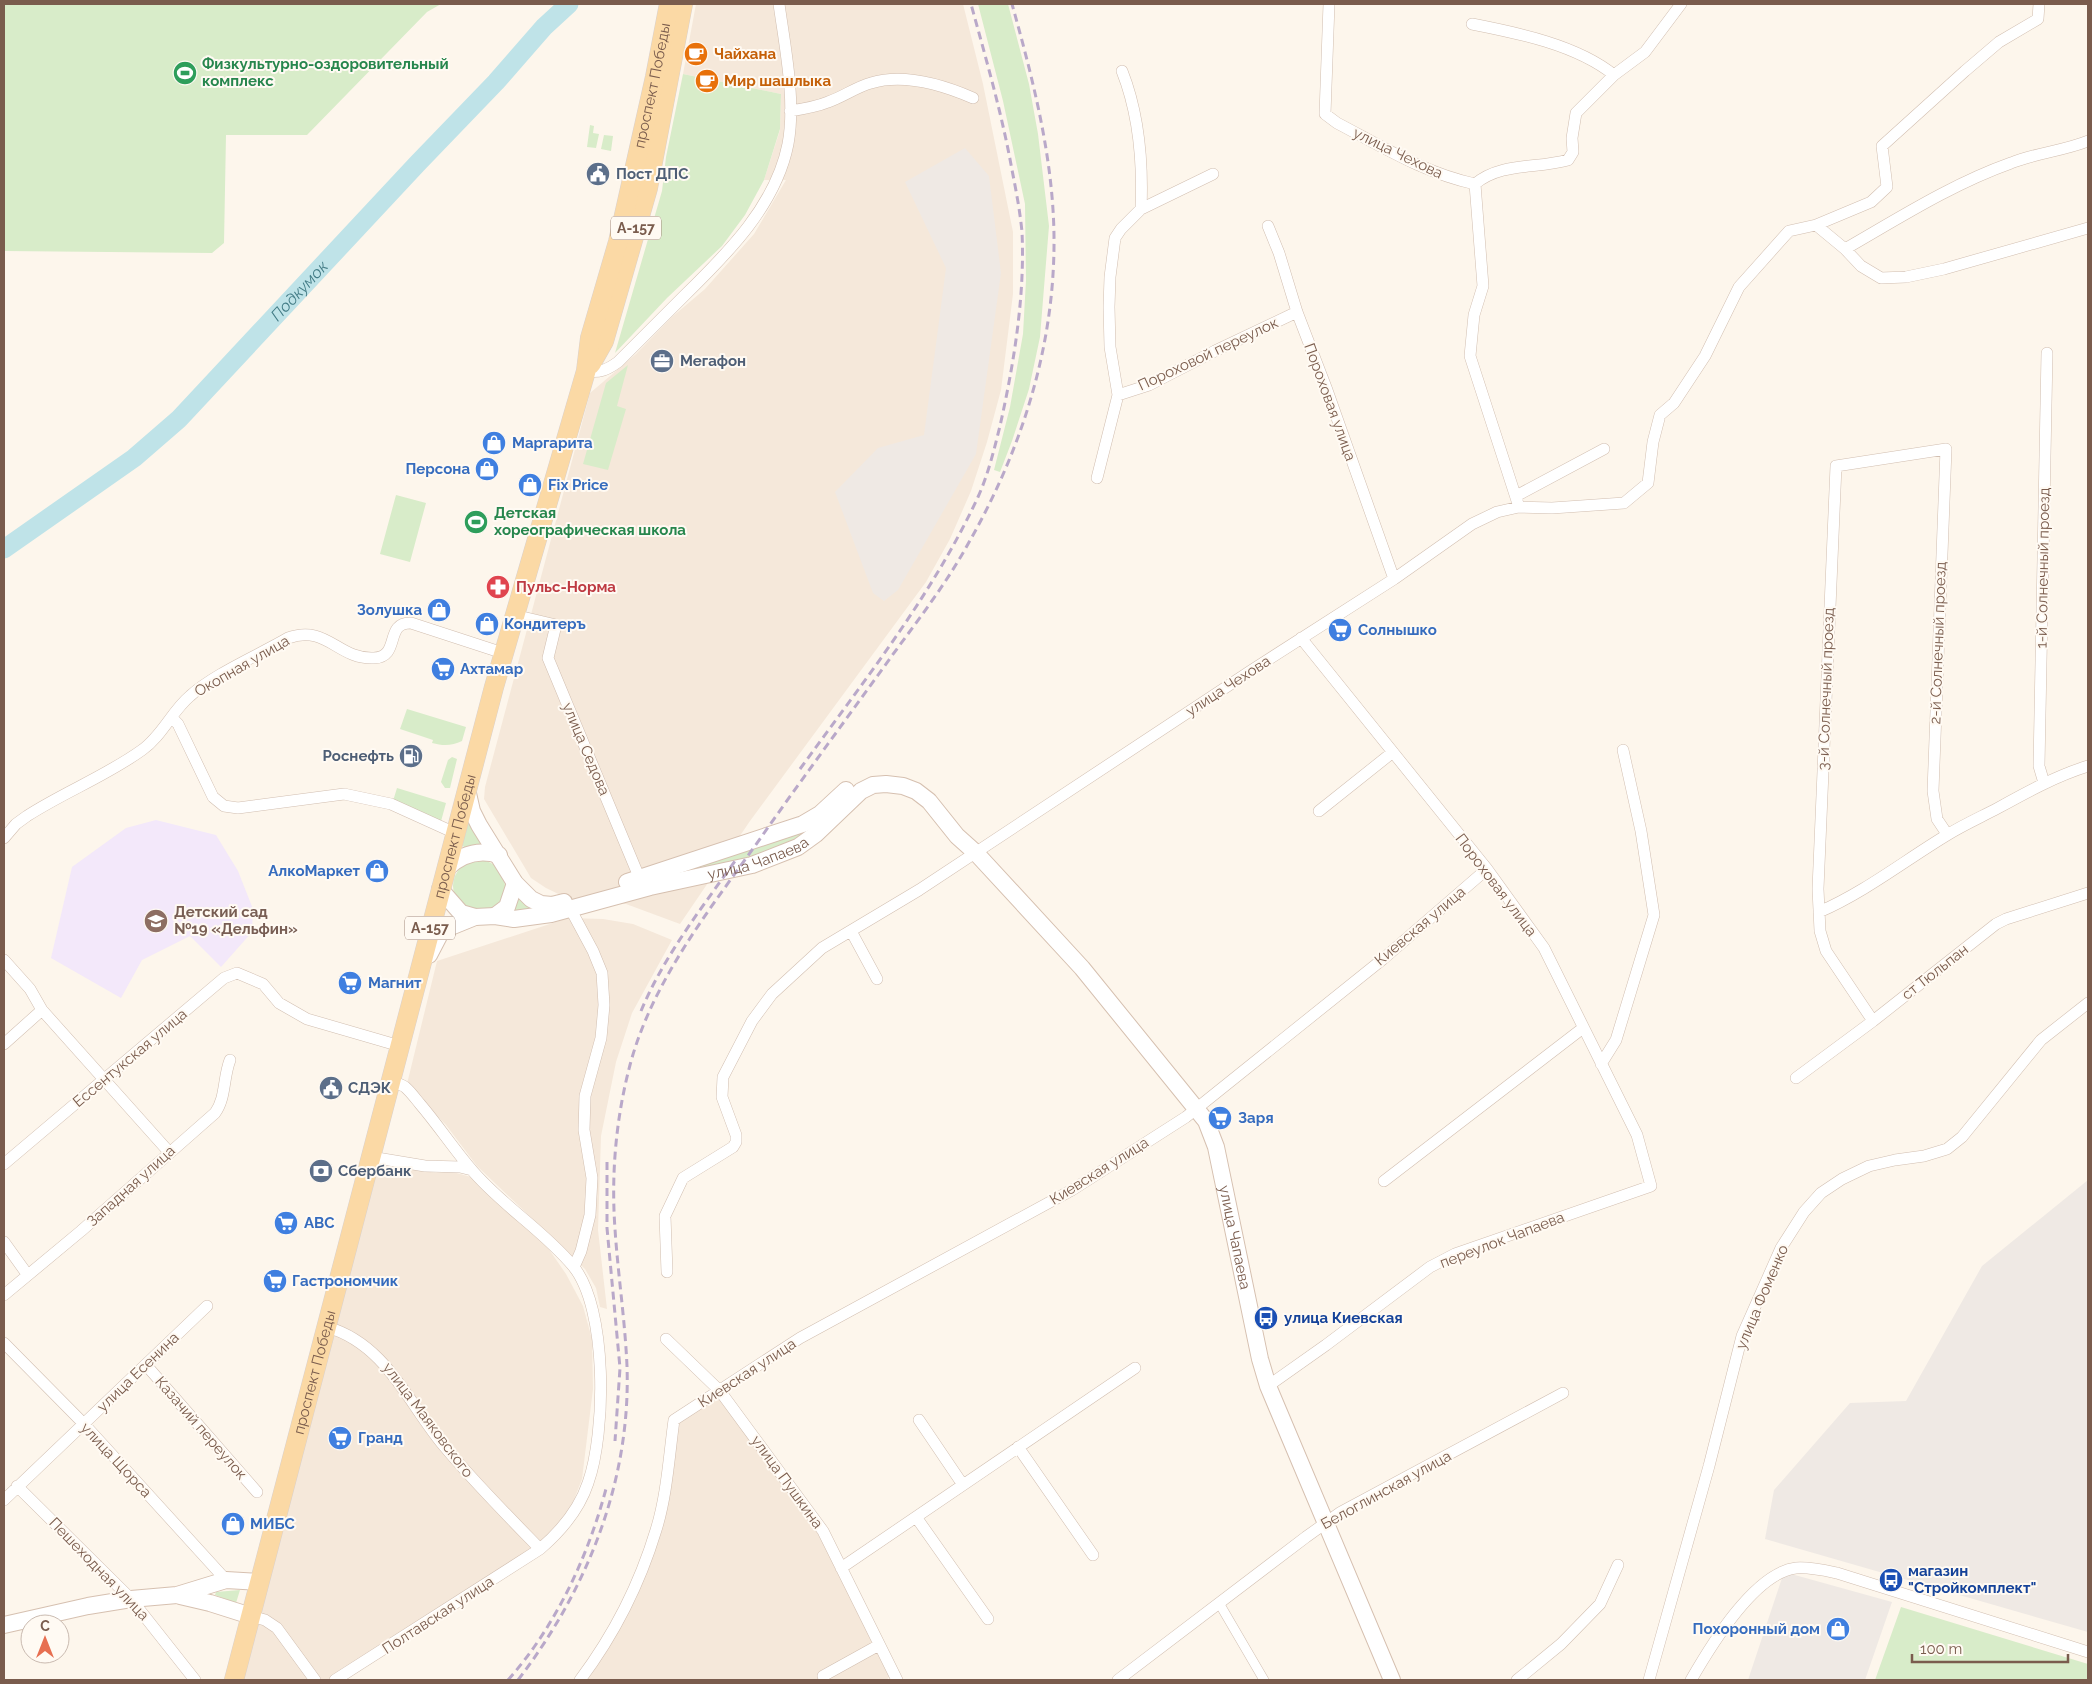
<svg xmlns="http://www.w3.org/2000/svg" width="2092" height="1684" viewBox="0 0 2092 1684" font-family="Raleway,sans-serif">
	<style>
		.residential { fill: #f5e8da }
		.industrial { fill: #efe9e4 }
		.education { fill: #f3e8fa }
		.green { fill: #d8ecc9 }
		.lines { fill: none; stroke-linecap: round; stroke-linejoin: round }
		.river { stroke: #bfe3e8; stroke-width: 19 }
		.pedestrian-casing { stroke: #d1beb0; stroke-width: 10 }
		.minor-casing { stroke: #d1beb0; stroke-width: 12 }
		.secondary-casing { stroke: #d6c0b0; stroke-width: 18 }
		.primary-casing { stroke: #dad1cd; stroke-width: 20 }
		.pedestrian { stroke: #fff; stroke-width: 9 }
		.minor { stroke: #fff; stroke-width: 11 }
		.secondary { stroke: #fff; stroke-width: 16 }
		.primary { stroke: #fbd9a5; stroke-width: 19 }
		.rail { stroke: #b9a8c9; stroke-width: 3; stroke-dasharray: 8 5; stroke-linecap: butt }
		.labels { text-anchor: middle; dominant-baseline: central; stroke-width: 4; stroke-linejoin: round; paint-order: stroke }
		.shield { fill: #fffaf3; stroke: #a28b7f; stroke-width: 1 }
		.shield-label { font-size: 14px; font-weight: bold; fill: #7a5c4d }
		.food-label { font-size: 15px; font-weight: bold; fill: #c56008; stroke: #fffaf3; text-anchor: start }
		.leisure-label { font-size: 15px; font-weight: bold; fill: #27864d; stroke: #fffaf3; text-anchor: start }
		.street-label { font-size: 15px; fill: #7a5c4d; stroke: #fffaf3 }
		.service-label { font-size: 15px; font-weight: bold; fill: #4e5e75; stroke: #fffaf3; text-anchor: start }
		.shop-label { font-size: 15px; font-weight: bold; fill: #366cbe; stroke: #fffaf3; text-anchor: start }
		.health-label { font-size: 15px; font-weight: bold; fill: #be3a42; stroke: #fffaf3; text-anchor: start }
		.education-label { font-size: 15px; font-weight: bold; fill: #785e54; stroke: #fffaf3; text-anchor: start }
		.transit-label { font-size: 15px; font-weight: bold; fill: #164399; stroke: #fffaf3; text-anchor: start }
		.water-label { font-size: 16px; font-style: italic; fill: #437c86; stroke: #fffaf3 }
	</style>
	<rect width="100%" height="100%" fill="#fdf6ec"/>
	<path class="residential" d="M 696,4 L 963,4 L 983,84 L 1013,232 L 1013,294 L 1001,390 L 987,442 L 971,491 L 950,539 L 926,582 L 750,821 L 680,924 L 626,904 L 575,902 L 546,888 L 531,878 L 484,799 L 485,787 L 590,393 L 636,354 L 672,317 L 705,289 L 754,234 L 786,180 L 764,180 L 780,130 L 781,94 L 683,74 Z
		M 568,918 L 603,919 L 633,924 L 672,940 L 632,1013 L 616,1062 L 601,1136 L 598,1230 L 607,1309 L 600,1307 L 596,1288 L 585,1269 L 477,1166 L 446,1125 L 407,1084 L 437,961 Z
		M 374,1163 L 436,1173 L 453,1172 L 471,1177 L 548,1248 L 566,1274 L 583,1306 L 592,1339 L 593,1389 L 582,1479 L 570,1510 L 554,1532 L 525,1554 L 327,1680 L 238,1680 Z
		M 720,1398 L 820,1533 L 889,1677 L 887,1680 L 587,1680 L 636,1599 L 660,1530 L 677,1423 Z"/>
	<path class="industrial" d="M 965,148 L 989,176 L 1001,273 L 976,454 L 898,590 L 884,601 L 873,593 L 835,492 L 878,448 L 924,435 L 946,268 L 905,182 Z
		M 2088,1180 L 2088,1632 L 1765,1539 L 1774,1490 L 1850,1403 L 1906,1401 L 1982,1266 Z
		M 1784,1572 L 1892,1602 L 1865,1680 L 1748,1680 Z"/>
	<path class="education" d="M 156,820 L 216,835 L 238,871 L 253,909 L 252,932 L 221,967 L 190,936 L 142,960 L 121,998 L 51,958 L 72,867 L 126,828 Z"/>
	<path class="green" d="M 4,4 L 441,4 L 427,12 L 307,135 L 226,135 L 224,243 L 212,253 L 4,251 Z
		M 978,4 L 1008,4 L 1029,84 L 1038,134 L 1049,226 L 1040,337 L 1029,389 L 1012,441 L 1000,472 L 994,470 L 1010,407 L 1023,334 L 1026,280 L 1025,204 L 1003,101 Z
		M 683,74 L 781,94 L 780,129 L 764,180 L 745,215 L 722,246 L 667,298 L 615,353 L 662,191 L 666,157 Z
		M 590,125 L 594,126 L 593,133 L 599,134 L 596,148 L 587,147 Z
		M 604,135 L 613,136 L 611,151 L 601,149 Z
		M 628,365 L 617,406 L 626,409 L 608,470 L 583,464 L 606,383 Z
		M 396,495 L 426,503 L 410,562 L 380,554 Z
		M 407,709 L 466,727 L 462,741 C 452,746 443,746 432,743 L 433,740 L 400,729 Z
		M 452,757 L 457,759 L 450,788 L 445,788 L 441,782 L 448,760 Z
		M 397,788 L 446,803 L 440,825 L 393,801 Z
		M 822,820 L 796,840 L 751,859 L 651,881 Z
		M 469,821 L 483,846 C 476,847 466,851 462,845 Z
		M453 886a26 26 0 1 1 52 0a26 26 0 1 1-52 0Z
		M 518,897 L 541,908 L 513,914 Z
		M 240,1590 L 236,1603 L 215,1595 L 216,1592 Z
		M 1901,1607 L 2088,1664 L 2088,1680 L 1875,1680 Z"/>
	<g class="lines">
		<path class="river" id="s1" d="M 4,549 L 134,458 L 179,419 L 417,164 L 496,82 L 544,27 L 569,4"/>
		<g class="pedestrian-casing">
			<path id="pedestrian" d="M 1219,1603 L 1264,1680"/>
		</g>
		<g class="minor-casing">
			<path id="minor" d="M 1329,4 L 1325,114 L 1337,123 C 1383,147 1424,173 1475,184 C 1501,162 1537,169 1568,160 L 1573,152 L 1572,138 L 1576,113 L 1614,75 L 1645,52 L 1681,4
				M 1472,24 C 1518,33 1577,45 1614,75
				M 790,111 C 803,109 816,107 828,102 C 843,97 856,87 871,83 C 904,73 943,85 973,98
				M 1475,184 L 1483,286 L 1474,315 L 1470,356 L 1519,507
				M 1141,209 L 1213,174
				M 1816,225 L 1845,249 C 1899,218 1952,184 2011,163 C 2036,153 2063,151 2088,141
				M 1268,226 L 1279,253 L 1297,312 L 1327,390 L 1394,579
				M 1845,249 L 1861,266 L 1881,278 L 1906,277 L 1944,269 L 2088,228
				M 586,371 C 600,373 607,370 618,362 C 640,340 663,317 685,295 C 728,253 776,205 788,144 C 796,101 785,47 779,4
				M 1118,395 L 1149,385 L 1215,351 L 1297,312
				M 1097,478 L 1118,395 L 1110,347 L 1109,307 L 1110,277 L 1115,238 L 1121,229 L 1141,209 C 1143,163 1139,114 1122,71
				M 1516,496 L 1604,449
				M 514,615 L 556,625 L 548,658 L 637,872
				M 172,718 L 178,724 L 213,797 L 224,806 L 238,808 L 344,794 L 391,804 L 455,833
				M 2044,783 L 2039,766 L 2047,353
				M 1319,811 L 1393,752
				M 4,838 L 16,824 L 27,816 C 64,792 106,776 142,750 C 162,736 172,711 190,696 C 214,674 259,655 288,638 C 327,624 338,660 374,658 C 401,657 384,622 411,623 L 503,653
				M 571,910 L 593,951 L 602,973 L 604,1005 L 601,1038 L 585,1096 L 584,1130 L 592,1178 L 590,1215 L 581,1251 L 574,1267
				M 1819,912 C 1865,892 1904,861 1947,835 C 1963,825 1981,817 1998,808 C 2027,792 2056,776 2088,766
				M 851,931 L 877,979
				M 4,960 L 30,989 L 42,1010 L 169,1152
				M 1873,1021 L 1826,951 L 1820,931 L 1818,889 L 1836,466 L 1946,449 L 1933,791 L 1937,819 L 1947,834
				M 4,1044 L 42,1010
				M 1601,1064 L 1616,1040 L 1654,915 L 1641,831 L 1623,750
				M 1796,1078 L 1873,1021 L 1996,924 L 2006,919 L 2088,893
				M 371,1157 L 425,1166 L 460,1167 L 472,1170
				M 4,1164 L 224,978 L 237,973 L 263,984 L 279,1003 L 307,1019 L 400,1046
				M 1384,1181 L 1583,1028
				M 4,1242 L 27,1274
				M 667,1272 L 665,1216 L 683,1178 L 733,1147 L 736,1142 L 736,1135 L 722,1097 L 723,1077 L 752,1021 L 772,994 L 822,948 L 919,890 L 1252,670 L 1394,579 L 1472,524 L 1497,512 L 1519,507 L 1552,508 L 1624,503 L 1648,483 L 1653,442 L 1660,415 L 1674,403 L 1705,356 L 1739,287 L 1789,231 L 1816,225 L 1871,202 L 1887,187 L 1882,146 L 1965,71 L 1999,42 L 2038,19 L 2039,4
				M 4,1295 L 81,1231 L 215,1113 C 226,1098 223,1078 230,1060
				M 327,1327 C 386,1344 408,1403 444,1446 C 474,1482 507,1515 540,1549
				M 666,1339 L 720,1391 L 823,1531 L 897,1680
				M 4,1343 L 84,1424 L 226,1580
				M 146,1365 L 257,1492
				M 1268,1386 L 1326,1345 L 1430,1267 L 1455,1254 L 1651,1186 L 1637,1135 L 1544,948 L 1487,869 L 1301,638
				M 919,1420 L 963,1485
				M 1018,1447 L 1093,1555
				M 17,1486 L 131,1599 L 195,1680
				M 4,1500 L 207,1306
				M 916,1517 L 988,1619
				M 841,1568 L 1135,1368
				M 251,1616 L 265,1620 L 277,1628 L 315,1680
				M 823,1676 L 879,1645
				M 335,1680 L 540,1549 C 561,1531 579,1510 588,1483 C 606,1433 608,1308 573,1266 C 543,1230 501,1205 471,1169 C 453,1148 438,1125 420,1104 C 415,1098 410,1091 405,1087 C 401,1084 395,1083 390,1082
				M 580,1680 C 613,1636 640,1583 656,1530 C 667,1495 669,1456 674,1420 L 800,1338 L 1072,1190 L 1186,1117 L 1383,959 L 1487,869
				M 1118,1680 L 1306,1537 L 1341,1512 L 1563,1393
				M 1517,1680 L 1561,1644 L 1600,1604 L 1618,1565
				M 1649,1680 L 1709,1466 L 1742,1336 L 1781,1248 L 1804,1212 L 1821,1193 L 1842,1179 L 1869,1166 L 1895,1160 L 1924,1156 L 1947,1149 L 1962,1137 L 2041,1040 L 2088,1003
				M 1691,1680 C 1710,1647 1754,1573 1796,1568 C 1810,1567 1823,1570 1837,1573 L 2088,1652"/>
		</g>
		<g class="secondary-casing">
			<g id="secondary">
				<path d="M 467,789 L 472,811 L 479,825 L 515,883 L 531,899 L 541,904 L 552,905 L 564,902"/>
				<path d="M 446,869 C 461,854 479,849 499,855"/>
				<path d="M 627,882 L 803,824 L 820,814 L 846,790"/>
				<path d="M 440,889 L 461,913 L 475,917"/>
				<path d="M 495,916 L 507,907 L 515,883"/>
				<path id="s2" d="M 429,955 L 440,934 L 448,928 L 475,917 L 495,916 L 514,919 L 551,914 L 650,887 L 752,865 L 798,847 L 816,834 L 861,791 L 873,785 L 886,784 L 903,786 L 916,791 L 929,801 L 957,836 L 976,853 L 1082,968 L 1206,1121 L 1216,1147 L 1260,1359 L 1268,1386 L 1392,1680"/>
				<path d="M 180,1596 L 210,1603 L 251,1616"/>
				<path d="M 4,1625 L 88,1606 L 131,1599 L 177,1595 L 226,1580 L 260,1582"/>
			</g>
		</g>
		<g class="primary-casing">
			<g id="primary">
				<path d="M 591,364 L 604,341 L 648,188 L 683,4"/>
				<path id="s3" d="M 234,1680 L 494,687 L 586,371 L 590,338 L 618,242 L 655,77 L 669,4"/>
			</g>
		</g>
		<use href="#pedestrian" class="pedestrian"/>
		<use href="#minor" class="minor"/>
		<use href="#secondary" class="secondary"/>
		<use href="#primary" class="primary"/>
		<path class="rail" d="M 800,769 C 863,682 932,596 978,497 C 988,475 994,450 1000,426 C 1014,363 1025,296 1022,232 C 1020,211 1016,190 1012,170 C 1002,114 986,59 971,4
			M 641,1011 C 664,956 701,909 735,861
			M 607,1162 L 607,1228 L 620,1368 L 615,1441
			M 508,1680 C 556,1626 589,1555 607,1485
			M 518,1680 C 587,1590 631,1481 627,1366 C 625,1320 618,1275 615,1229 C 611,1174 616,1118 630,1065 C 653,979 711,908 762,836 C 804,776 848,717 891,657 C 918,620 946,584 968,544 C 1020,453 1053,352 1054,247 C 1055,165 1034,83 1012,4"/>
	</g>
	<defs>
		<g id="cafe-disc" transform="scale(1.25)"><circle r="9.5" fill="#e8710a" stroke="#fffaf3"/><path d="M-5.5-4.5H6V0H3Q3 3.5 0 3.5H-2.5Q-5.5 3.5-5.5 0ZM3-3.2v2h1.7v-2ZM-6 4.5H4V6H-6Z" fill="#fff"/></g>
		<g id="stadium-disc" transform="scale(1.25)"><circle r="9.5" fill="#2e9e5b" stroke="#fffaf3"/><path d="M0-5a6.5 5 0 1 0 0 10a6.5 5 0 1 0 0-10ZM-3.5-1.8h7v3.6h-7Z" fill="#fff"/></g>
		<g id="civic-disc" transform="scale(1.25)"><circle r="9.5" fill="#5c6f8a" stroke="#fffaf3"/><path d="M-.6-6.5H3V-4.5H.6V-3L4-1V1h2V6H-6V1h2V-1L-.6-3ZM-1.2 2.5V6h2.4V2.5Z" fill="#fff"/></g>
		<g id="office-disc" transform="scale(1.25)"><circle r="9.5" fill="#5c6f8a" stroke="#fffaf3"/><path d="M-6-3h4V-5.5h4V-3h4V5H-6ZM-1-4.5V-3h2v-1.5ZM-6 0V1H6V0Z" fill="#fff"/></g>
		<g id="shop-disc" transform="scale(1.25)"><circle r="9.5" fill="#3f7fe0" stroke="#fffaf3"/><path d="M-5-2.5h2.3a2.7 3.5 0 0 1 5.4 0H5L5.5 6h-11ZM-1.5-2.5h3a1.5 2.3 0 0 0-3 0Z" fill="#fff"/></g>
		<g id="pharmacy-disc" transform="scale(1.25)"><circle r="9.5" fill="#e0444e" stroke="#fffaf3"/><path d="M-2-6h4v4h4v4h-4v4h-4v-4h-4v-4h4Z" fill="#fff"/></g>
		<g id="supermarket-disc" transform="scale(1.25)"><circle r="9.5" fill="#3f7fe0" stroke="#fffaf3"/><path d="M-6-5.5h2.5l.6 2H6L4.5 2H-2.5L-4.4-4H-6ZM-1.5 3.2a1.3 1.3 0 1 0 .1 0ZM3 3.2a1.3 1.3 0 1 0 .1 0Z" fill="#fff"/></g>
		<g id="fuel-disc" transform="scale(1.25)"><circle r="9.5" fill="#5c6f8a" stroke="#fffaf3"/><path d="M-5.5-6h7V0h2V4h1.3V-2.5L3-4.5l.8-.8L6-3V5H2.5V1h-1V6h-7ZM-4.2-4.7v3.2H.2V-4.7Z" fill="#fff"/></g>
		<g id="school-disc" transform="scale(1.25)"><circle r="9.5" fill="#8d6e63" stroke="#fffaf3"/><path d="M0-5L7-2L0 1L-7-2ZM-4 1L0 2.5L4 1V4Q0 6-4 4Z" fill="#fff"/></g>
		<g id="bank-disc" transform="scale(1.25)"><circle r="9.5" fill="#5c6f8a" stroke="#fffaf3"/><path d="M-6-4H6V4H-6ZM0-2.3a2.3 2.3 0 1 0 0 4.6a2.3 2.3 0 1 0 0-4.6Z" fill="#fff"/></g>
		<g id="bus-disc" transform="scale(1.25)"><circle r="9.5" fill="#1a4fb4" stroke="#fffaf3"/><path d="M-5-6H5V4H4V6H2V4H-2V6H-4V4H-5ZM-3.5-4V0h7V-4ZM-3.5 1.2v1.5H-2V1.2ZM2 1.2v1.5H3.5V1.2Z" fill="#fff"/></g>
	</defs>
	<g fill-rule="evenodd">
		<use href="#cafe-disc" x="696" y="54"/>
		<use href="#stadium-disc" x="185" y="73"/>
		<use href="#cafe-disc" x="707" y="81"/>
		<use href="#civic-disc" x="598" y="174"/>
		<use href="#office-disc" x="662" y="361"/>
		<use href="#shop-disc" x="494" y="443"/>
		<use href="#shop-disc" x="487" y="469"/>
		<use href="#shop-disc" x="530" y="485"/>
		<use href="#stadium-disc" x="476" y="522"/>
		<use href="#pharmacy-disc" x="498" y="587"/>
		<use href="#shop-disc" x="439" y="610"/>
		<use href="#shop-disc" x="487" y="624"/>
		<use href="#supermarket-disc" x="1340" y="630"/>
		<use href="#supermarket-disc" x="443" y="669"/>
		<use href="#fuel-disc" x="411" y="756"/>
		<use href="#shop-disc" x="377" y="871"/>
		<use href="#school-disc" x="156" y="921"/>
		<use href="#supermarket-disc" x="350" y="983"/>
		<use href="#civic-disc" x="331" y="1088"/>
		<use href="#supermarket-disc" x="1220" y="1118"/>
		<use href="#bank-disc" x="321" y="1171"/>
		<use href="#supermarket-disc" x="286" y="1223"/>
		<use href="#supermarket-disc" x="275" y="1281"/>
		<use href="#bus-disc" x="1266" y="1318"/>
		<use href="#supermarket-disc" x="340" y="1438"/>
		<use href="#shop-disc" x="233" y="1524"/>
		<use href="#bus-disc" x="1891" y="1580"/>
		<use href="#shop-disc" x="1838" y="1629"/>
	</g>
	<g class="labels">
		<g class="shield">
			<rect x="611" y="216.5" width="50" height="23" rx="4"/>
			<rect x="405" y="916.5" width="50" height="23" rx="4"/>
		</g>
		<g class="shield-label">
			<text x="636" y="228">А-157</text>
			<text x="430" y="928">А-157</text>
		</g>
		<g class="food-label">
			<text x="714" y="54">Чайхана</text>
			<text x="724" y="81">Мир шашлыка</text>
		</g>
		<g class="leisure-label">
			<text x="202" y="64">Физкультурно-оздоровительный<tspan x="202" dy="17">комплекс</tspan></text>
			<text x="494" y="513">Детская<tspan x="494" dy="17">хореографическая школа</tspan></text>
		</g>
		<g class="street-label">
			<text stroke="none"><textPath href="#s3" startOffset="1649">проспект Победы</textPath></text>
			<text transform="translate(1398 153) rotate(26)">улица Чехова</text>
			<text transform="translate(1208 354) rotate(-25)">Пороховой переулок</text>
			<text transform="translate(1330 402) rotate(70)">Пороховая улица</text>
			<text transform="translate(2043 568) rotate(-89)">1-й Солнечный проезд</text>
			<text transform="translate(1938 643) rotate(-88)">2-й Солнечный проезд</text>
			<text transform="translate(242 666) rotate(-30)">Окопная улица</text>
			<text transform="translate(1228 686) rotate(-33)">улица Чехова</text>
			<text transform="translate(1826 689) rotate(-88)">3-й Солнечный проезд</text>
			<text transform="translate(586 749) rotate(67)">улица Седова</text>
			<text stroke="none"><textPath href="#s3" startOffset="872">проспект Победы</textPath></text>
			<text stroke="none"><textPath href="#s2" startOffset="354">улица Чапаева</textPath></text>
			<text transform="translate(1496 885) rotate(53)">Пороховая улица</text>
			<text transform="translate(1420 926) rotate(-40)">Киевская улица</text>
			<text transform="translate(1935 972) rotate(-38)">ст Тюльпан</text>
			<text transform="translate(130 1058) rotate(-40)">Ессентукская улица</text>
			<text transform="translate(1099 1171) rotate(-32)">Киевская улица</text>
			<text transform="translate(131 1186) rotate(-42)">Западная улица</text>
			<text stroke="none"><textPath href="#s2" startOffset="1098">улица Чапаева</textPath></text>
			<text transform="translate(1502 1240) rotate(-21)">переулок Чапаева</text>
			<text transform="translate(1762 1297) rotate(-67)">улица Фоменко</text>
			<text transform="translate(138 1372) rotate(-44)">улица Есенина</text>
			<text stroke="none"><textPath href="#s3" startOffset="318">проспект Победы</textPath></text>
			<text transform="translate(747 1373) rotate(-33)">Киевская улица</text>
			<text transform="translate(428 1420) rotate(53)">улица Маяковского</text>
			<text transform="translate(201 1428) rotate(49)">Казачий переулок</text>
			<text transform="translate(116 1460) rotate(47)">улица Щорса</text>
			<text transform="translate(787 1482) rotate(54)">улица Пушкина</text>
			<text transform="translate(1386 1490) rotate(-29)">Белоглинская улица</text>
			<text transform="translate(99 1569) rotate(46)">Пешеходная улица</text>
			<text transform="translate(438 1615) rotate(-33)">Полтавская улица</text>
		</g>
		<g class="service-label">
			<text x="616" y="174">Пост ДПС</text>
			<text x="680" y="361">Мегафон</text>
			<text x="394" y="756" text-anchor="end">Роснефть</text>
			<text x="348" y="1088">СДЭК</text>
			<text x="338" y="1171">Сбербанк</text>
		</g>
		<g class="shop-label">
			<text x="512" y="443">Маргарита</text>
			<text x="470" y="469" text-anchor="end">Персона</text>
			<text x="548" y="485">Fix Price</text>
			<text x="422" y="610" text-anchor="end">Золушка</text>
			<text x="504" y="624">Кондитеръ</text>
			<text x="1358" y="630">Солнышко</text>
			<text x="460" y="669">Ахтамар</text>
			<text x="360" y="871" text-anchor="end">АлкоМаркет</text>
			<text x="368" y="983">Магнит</text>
			<text x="1238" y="1118">Заря</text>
			<text x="304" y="1223">ABC</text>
			<text x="292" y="1281">Гастрономчик</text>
			<text x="358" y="1438">Гранд</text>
			<text x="250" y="1524">МИБС</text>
			<text x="1820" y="1629" text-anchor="end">Похоронный дом</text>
		</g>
		<g class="health-label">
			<text x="516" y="587">Пульс-Норма</text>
		</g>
		<g class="education-label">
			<text x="174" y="912">Детский сад<tspan x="174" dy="17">№19 «Дельфин»</tspan></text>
		</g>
		<g class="transit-label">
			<text x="1284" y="1318">улица Киевская</text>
			<text x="1908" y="1571">магазин<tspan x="1908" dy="17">"Стройкомплект"</tspan></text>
		</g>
		<g class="water-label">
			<text stroke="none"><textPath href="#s1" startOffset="394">Подкумок</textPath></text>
		</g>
	</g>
	<rect width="2092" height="1684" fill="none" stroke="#7a5c4d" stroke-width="10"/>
	<g transform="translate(45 1639)"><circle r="24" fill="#fffaf3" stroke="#cabbb1"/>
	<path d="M0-4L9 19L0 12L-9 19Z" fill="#e76f51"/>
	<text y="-8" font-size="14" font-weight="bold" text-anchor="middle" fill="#7a5c4d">С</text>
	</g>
	<path d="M1912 1654v8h156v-8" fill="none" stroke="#7a5c4d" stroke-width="2.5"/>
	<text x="1920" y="1654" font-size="15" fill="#7a5c4d" stroke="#fffaf3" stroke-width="4" paint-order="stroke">100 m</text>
</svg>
